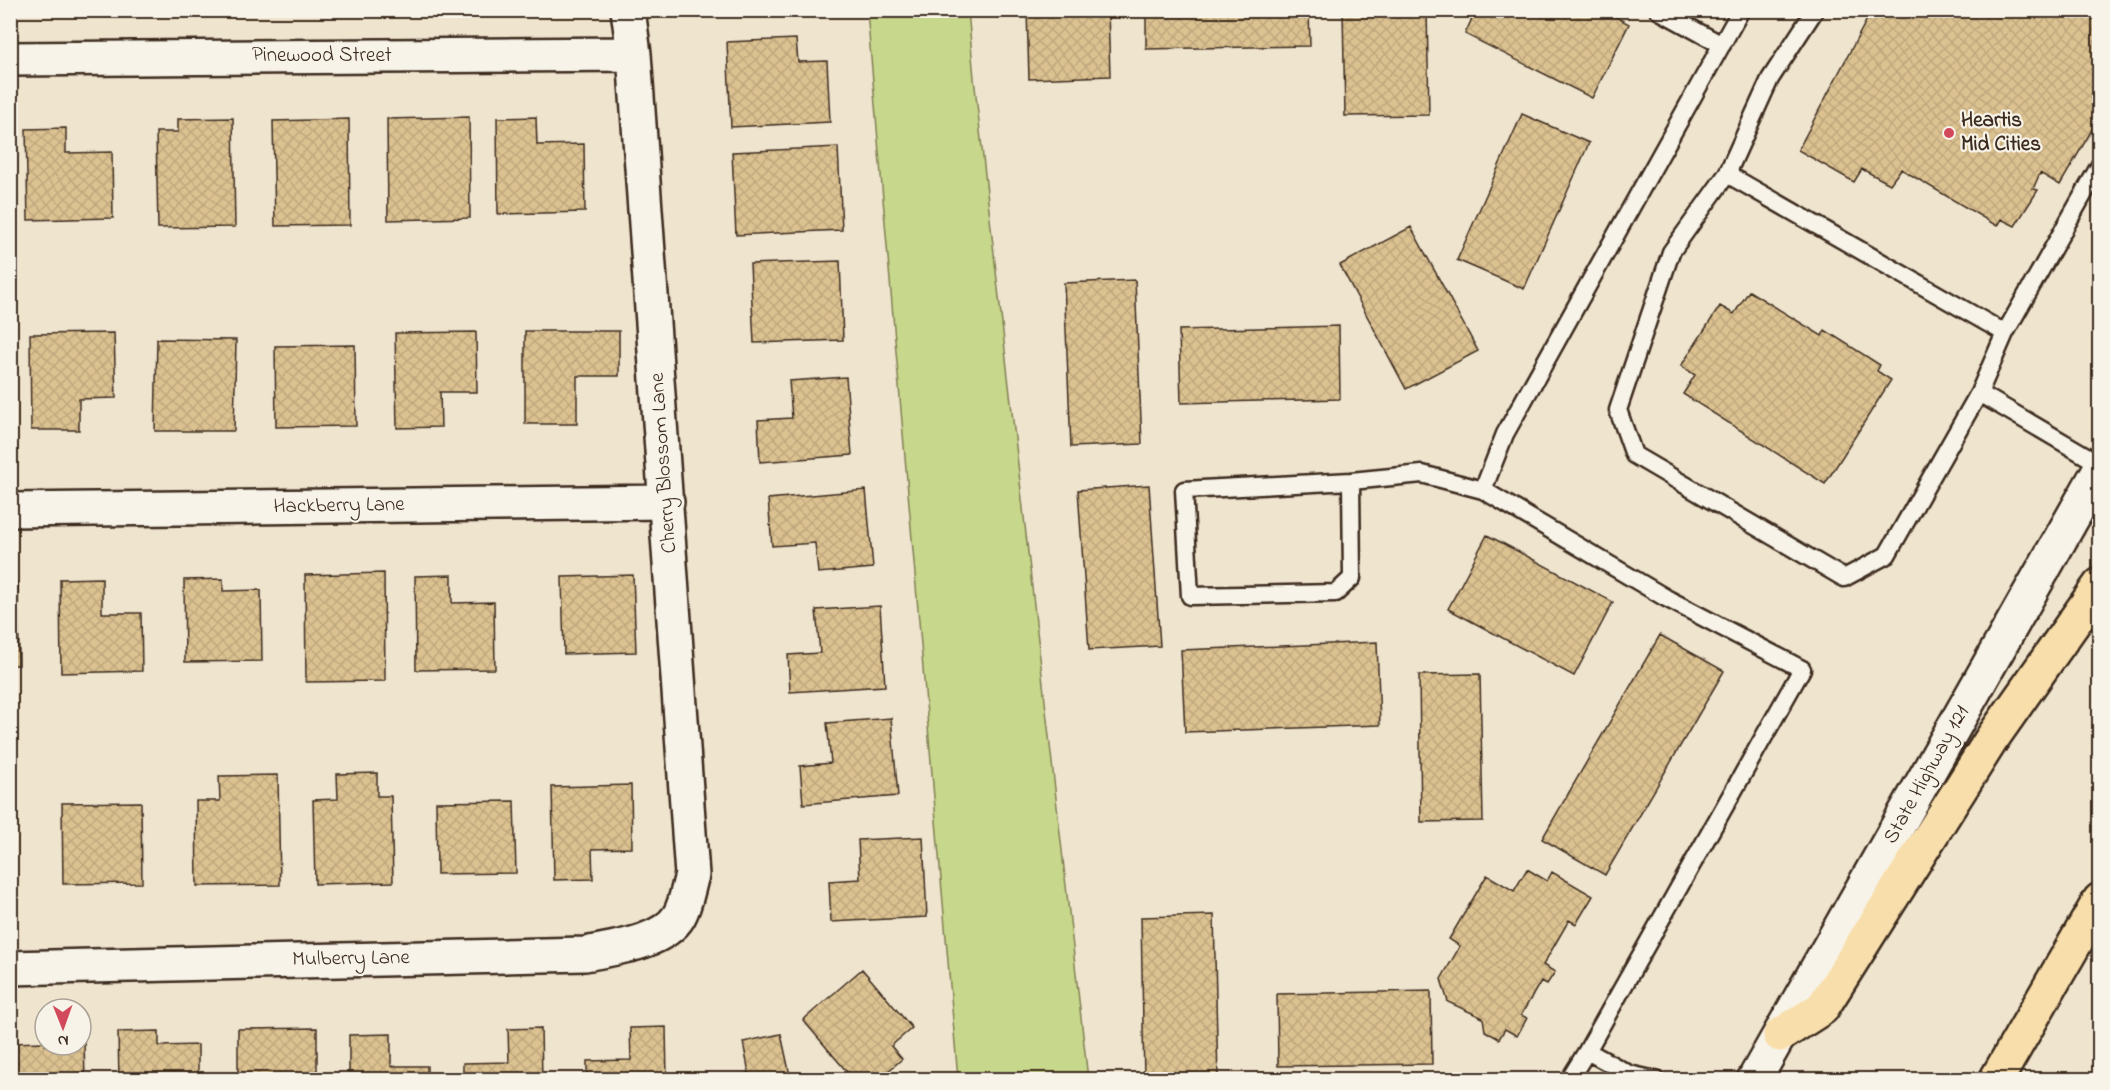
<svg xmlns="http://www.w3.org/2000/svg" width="2110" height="1090" viewBox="0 0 2110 1090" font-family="'Indie Flower',sans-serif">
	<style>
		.green { fill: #c7d78b; stroke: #818054; stroke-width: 1.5 }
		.building { fill: url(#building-cross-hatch); stroke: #3b2a1e; stroke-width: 1.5 }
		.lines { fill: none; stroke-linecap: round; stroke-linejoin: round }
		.lane-casing { stroke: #3b2a1e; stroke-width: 21 }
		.street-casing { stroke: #3b2a1e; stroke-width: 38 }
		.secondary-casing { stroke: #3b2a1e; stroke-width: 38 }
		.highway-casing { stroke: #3b2a1e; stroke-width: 38 }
		.lane { stroke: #f7f3e8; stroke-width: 16 }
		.street { stroke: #f7f3e8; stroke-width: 33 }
		.secondary { stroke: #f7f3e8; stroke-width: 33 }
		.highway { stroke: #f8deab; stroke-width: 33 }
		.poi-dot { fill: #d1495b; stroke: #f7f3e8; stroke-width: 2 }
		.labels { text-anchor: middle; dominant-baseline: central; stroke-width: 4.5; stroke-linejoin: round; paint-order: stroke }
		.street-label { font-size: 21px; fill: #3b2a1e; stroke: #f7f3e8 }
		.poi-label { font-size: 21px; font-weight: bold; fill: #3b2a1e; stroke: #f7f3e8; text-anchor: start }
	</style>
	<defs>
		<pattern id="building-cross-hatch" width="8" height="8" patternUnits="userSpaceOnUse" patternTransform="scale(1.5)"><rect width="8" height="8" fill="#dcc291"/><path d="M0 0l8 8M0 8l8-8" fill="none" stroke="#bea77d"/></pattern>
	</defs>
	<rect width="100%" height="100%" fill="#efe4ce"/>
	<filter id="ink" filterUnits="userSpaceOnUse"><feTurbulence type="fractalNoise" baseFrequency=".0167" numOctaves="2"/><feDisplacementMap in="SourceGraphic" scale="12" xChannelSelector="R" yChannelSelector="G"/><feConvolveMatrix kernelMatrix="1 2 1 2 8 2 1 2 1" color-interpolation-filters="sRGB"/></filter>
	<g filter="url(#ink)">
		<path class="green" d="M 867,11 L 968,11 L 974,78 L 1088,1079 L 958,1079 Z"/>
		<path class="building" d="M 1027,10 L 1108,10 L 1110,76 L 1029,79 Z
			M 1146,10 L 1309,10 L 1310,46 L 1146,49 Z
			M 1343,10 L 1427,10 L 1429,115 L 1345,116 Z
			M 1476,10 L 1603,10 L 1629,24 L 1592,98 L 1465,34 Z
			M 1872,10 L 2100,10 L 2100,116 L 2060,185 L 2040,173 L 2033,189 L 2038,190 L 2015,226 L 2001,219 L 1997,226 L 1901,169 L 1890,184 L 1862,169 L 1854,182 L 1798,150 Z
			M 796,39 L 798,62 L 827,61 L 830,122 L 731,127 L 727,42 Z
			M 1522,114 L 1589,143 L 1524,289 L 1457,260 Z
			M 469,117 L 470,218 L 388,220 L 387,119 Z
			M 536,117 L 537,145 L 584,144 L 585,212 L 498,214 L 497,118 Z
			M 233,118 L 235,227 L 158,228 L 156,132 L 178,132 L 178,119 Z
			M 349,119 L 350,225 L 275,226 L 273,121 Z
			M 66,128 L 66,153 L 112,152 L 113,218 L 28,220 L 26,129 Z
			M 838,147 L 842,230 L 736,235 L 732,152 Z
			M 1411,227 L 1478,351 L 1406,389 L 1340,265 Z
			M 840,261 L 843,340 L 754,343 L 750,264 Z
			M 1135,280 L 1142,444 L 1071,447 L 1064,283 Z
			M 1749,291 L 1822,336 L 1825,330 L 1880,365 L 1877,371 L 1891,380 L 1825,484 L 1683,394 L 1695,375 L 1681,366 L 1720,306 L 1734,314 Z
			M 1339,326 L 1340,399 L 1181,403 L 1179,330 Z
			M 525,331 L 619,331 L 619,376 L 577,376 L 577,424 L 525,424 Z
			M 476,332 L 477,392 L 440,392 L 441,427 L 397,428 L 395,333 Z
			M 114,333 L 116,398 L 79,399 L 79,430 L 31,430 L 30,334 Z
			M 157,339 L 236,340 L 234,431 L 155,431 Z
			M 355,345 L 356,426 L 276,427 L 275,346 Z
			M 846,377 L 852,455 L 760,462 L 758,420 L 792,418 L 789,381 Z
			M 1149,485 L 1160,646 L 1089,650 L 1078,490 Z
			M 866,490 L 873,568 L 818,573 L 815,543 L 772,546 L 768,499 Z
			M 1487,535 L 1613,602 L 1574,676 L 1448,609 Z
			M 384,573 L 385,681 L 306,682 L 305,575 Z
			M 452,575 L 452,603 L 494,602 L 495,669 L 416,670 L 415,576 Z
			M 633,575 L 636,652 L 564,654 L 562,577 Z
			M 102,578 L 102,613 L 141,613 L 142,671 L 61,673 L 60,579 Z
			M 223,579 L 223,591 L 261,590 L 262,661 L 185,662 L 184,580 Z
			M 10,583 L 18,583 L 19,665 L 10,665 Z
			M 880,606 L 885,686 L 790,692 L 788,655 L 820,653 L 816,610 Z
			M 1660,635 L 1724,671 L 1605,875 L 1542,839 Z
			M 1377,642 L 1380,725 L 1185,732 L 1181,650 Z
			M 1480,674 L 1483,821 L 1421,822 L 1419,675 Z
			M 891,718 L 898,796 L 803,804 L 800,766 L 831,763 L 827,723 Z
			M 377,773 L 377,796 L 391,796 L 393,882 L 315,884 L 313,800 L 338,799 L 337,774 Z
			M 278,775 L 280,885 L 197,886 L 196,801 L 220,801 L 219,776 Z
			M 631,785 L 632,848 L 592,849 L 593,879 L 554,880 L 552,787 Z
			M 514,801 L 516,873 L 437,874 L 436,802 Z
			M 141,802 L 142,883 L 63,884 L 62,803 Z
			M 923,837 L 927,917 L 831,922 L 829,881 L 860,879 L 858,840 Z
			M 1527,869 L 1547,881 L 1552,872 L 1593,896 L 1576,924 L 1569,920 L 1543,965 L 1555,972 L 1547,984 L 1541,981 L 1521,1015 L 1527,1018 L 1517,1036 L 1505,1029 L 1499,1039 L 1485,1031 L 1483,1018 L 1448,1002 L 1441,979 L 1460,946 L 1449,939 L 1487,875 L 1514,891 Z
			M 1214,915 L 1218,1080 L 1144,1080 L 1141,917 Z
			M 862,969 L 912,1028 L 891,1046 L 902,1059 L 878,1080 L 854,1080 L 803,1020 Z
			M 1431,991 L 1432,1064 L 1278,1066 L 1277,994 Z
			M 666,1027 L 667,1080 L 587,1080 L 587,1061 L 631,1060 L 630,1028 Z
			M 317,1028 L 317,1080 L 238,1080 L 238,1029 Z
			M 541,1028 L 542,1080 L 463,1080 L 463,1063 L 509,1062 L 508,1029 Z
			M 159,1031 L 159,1046 L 198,1045 L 198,1080 L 119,1080 L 118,1032 Z
			M 391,1034 L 391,1066 L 427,1066 L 427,1080 L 349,1080 L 349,1035 Z
			M 781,1034 L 791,1080 L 714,1080 L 749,1073 L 743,1042 Z
			M 45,1042 L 45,1045 L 81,1045 L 81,1042 L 84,1042 L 85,1080 L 10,1080 L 10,1043 Z"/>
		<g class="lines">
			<g class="lane-casing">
				<path id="lane" d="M 1658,10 L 1722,45
					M 1815,10 L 1770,79 L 1727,174 L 2005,333 L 2100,165
					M 1727,174 L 1671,252 L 1618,410 L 1634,455 L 1844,578 L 1887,555 L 1979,393 L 2100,464
					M 1979,393 L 2005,333
					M 1351,481 L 1184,490 L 1190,596 L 1336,593 L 1352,578 L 1351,481 L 1422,474 L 1483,490
					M 1587,1051 L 1629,1074 L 1656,1080
					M 1569,1080 L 1587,1051 L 1802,669 L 1666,598 L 1483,490 L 1505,434 L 1741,10"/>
			</g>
			<g class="street-casing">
				<path id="street" d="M 10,59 L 634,54
					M 10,510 L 667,502
					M 10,968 L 585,954 C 614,948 663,943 679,916 C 686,904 688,888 692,875 L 634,54 L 628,10"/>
			</g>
			<g class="secondary-casing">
				<path id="secondary" d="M 1754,1080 L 2100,469"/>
			</g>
			<g class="highway-casing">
				<path id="highway" d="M 1780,1035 L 1822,1008 L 1991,740 L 2100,585
					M 1996,1080 L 2100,900"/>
			</g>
			<use href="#lane" class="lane"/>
			<use href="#street" class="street"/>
			<use href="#secondary" class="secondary"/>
			<use href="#highway" class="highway"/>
		</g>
	</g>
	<circle class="poi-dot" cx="1949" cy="133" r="6"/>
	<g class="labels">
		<g class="street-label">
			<text x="322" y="56">Pinewood Street</text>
			<text transform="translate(664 463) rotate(-94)">Cherry Blossom Lane</text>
			<text transform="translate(339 506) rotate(-1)">Hackberry Lane</text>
			<text transform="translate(1927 775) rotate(-61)">State Highway 121</text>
			<text transform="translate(351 959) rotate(-1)">Mulberry Lane</text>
		</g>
		<g class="poi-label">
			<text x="1961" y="121">Heartis<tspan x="1961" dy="24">Mid Cities</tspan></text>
		</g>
	</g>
	<rect width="2110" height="1090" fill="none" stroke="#f7f3e8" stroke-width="36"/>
	<rect x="18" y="18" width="2074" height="1054" fill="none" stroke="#3b2a1e" stroke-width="2" filter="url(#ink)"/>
	<g transform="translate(63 1027) rotate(179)"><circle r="28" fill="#f7f3e8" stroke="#aca397" stroke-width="1.5"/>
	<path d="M0-4.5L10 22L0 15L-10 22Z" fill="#d1495b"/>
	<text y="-9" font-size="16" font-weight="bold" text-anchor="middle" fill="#3b2a1e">N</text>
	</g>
</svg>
